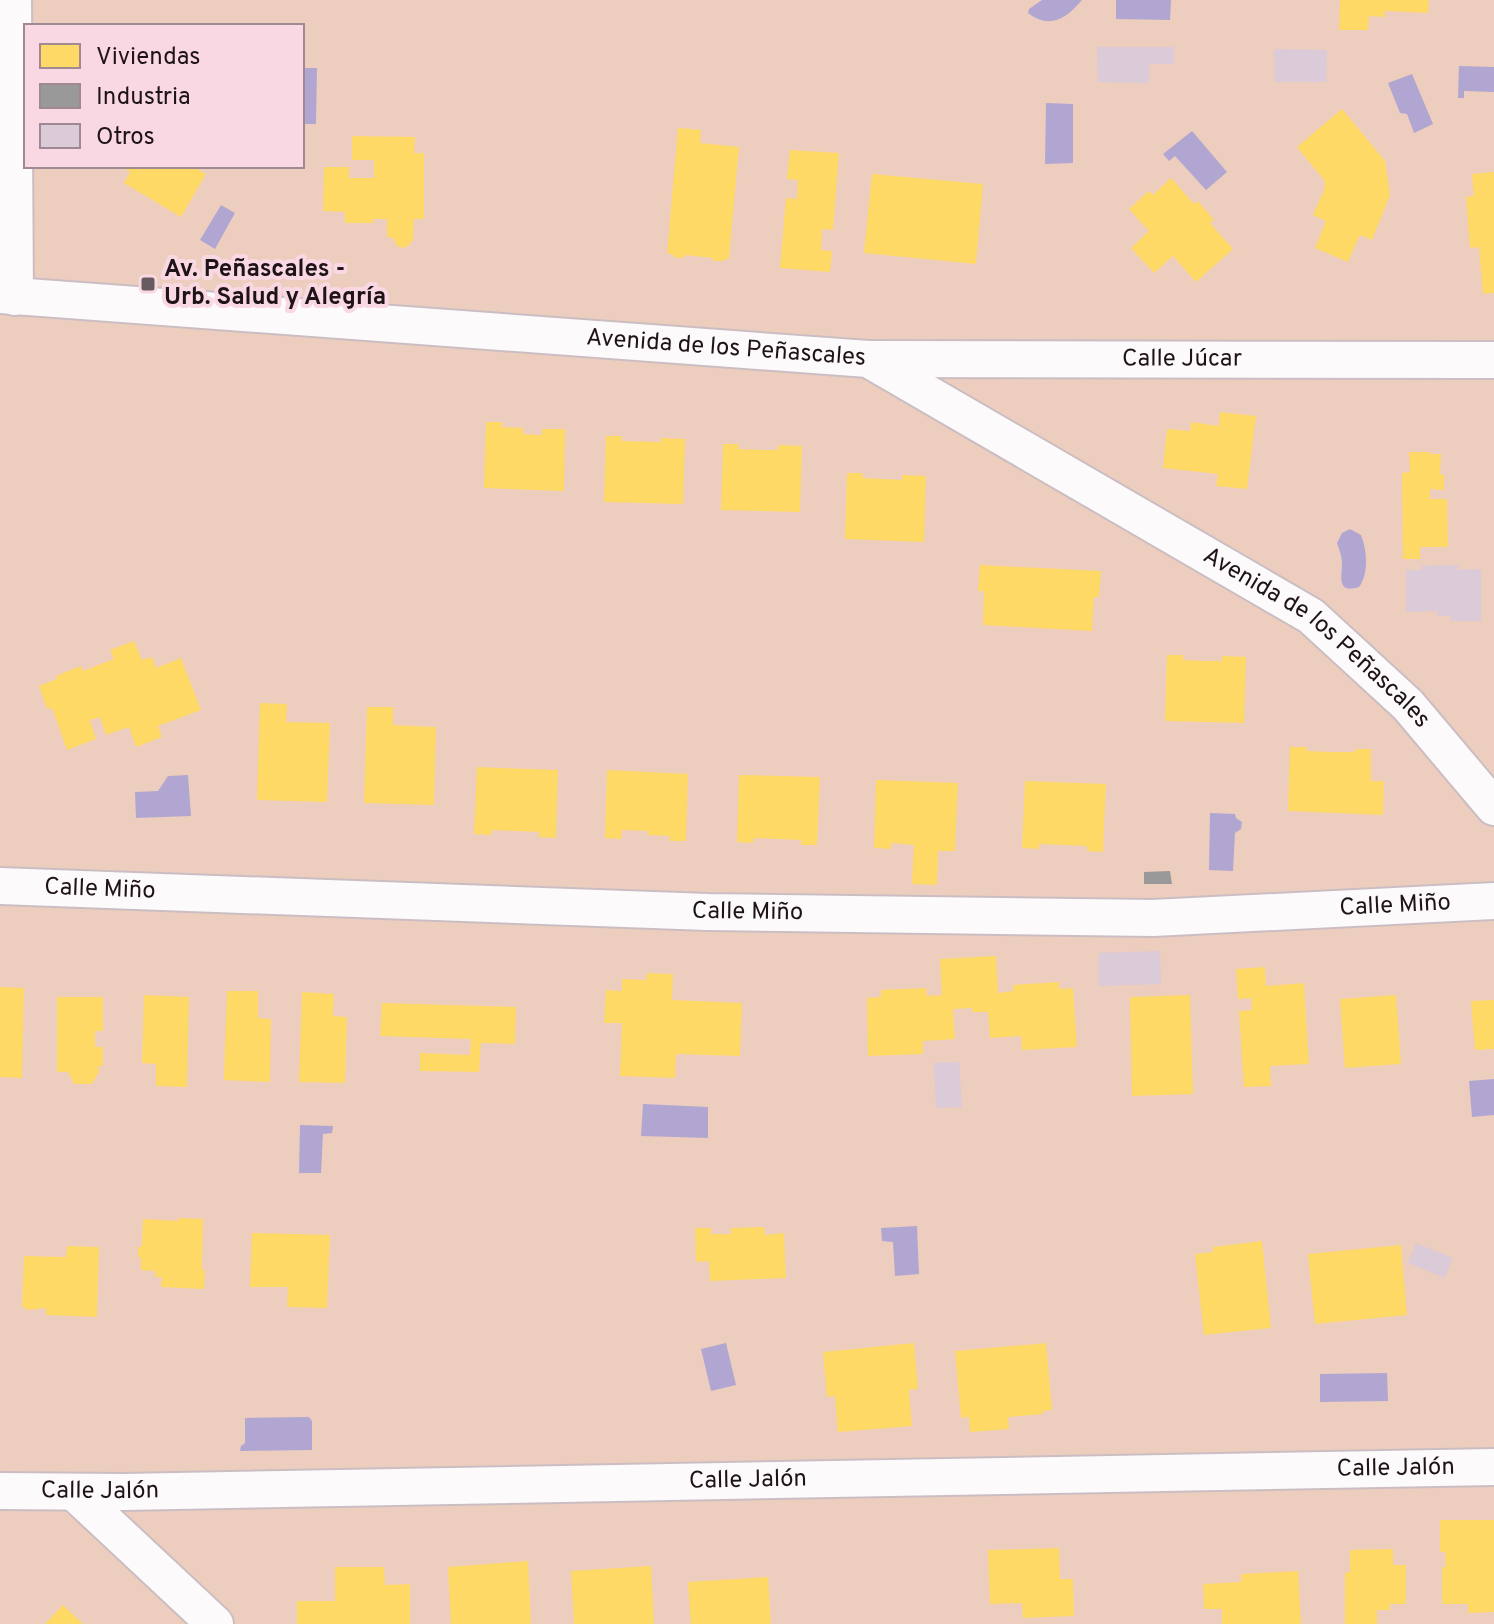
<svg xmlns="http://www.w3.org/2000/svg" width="1494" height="1624" viewBox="0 0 1494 1624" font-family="Overpass,sans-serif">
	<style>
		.green { fill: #edcdbe; fill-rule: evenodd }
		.water { fill: #b1a6d2 }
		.homes { fill: #ffd966 }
		.industry { fill: #999 }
		.building { fill: #dbcad7 }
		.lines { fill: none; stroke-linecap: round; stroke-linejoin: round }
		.street-casing { stroke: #cbbec3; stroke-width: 40 }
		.street { stroke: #fdfafb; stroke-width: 36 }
		.poi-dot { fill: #685b5f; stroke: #f9d8e3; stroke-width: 3 }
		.labels { text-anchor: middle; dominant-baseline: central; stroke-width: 8; stroke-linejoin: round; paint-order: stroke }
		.poi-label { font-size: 24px; font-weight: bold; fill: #1e1317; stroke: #f9d8e3; text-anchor: start }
		.street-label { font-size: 24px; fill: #1e1317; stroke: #f9d8e3 }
	</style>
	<rect width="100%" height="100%" fill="#f1e0e6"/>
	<path class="green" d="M 0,0 L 1494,0 L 1494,1624 L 0,1624 ZM 26,26 L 302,26 L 302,166 L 26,166 Z"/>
	<path class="water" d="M 1042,0 L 1082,0 C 1065,20 1049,29 1028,13 L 1029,9 Z
		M 1116,0 L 1171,0 L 1170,20 L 1116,19 Z
		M 1459,66 L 1494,67 L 1494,92 L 1464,91 L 1464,98 L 1458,98 Z
		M 302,68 L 317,68 L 316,124 L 302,124 Z
		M 1412,74 L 1433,124 L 1414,133 L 1407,114 L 1400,113 L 1388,83 Z
		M 1046,103 L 1073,104 L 1073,163 L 1045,164 Z
		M 1192,131 L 1227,172 L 1206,190 L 1175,156 L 1169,161 L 1163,154 Z
		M 221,205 L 235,213 L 215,249 L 200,240 Z
		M 1350,529 L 1361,535 C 1367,550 1369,573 1359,587 C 1336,594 1342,576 1342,563 C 1342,556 1339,549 1337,543 L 1342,533 Z
		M 188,775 L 191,816 L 136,818 L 135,792 L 158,791 L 168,776 Z
		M 1210,813 L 1235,814 L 1236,818 L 1242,822 L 1241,829 L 1235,833 L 1233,871 L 1209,870 Z
		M 1494,1079 L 1494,1115 L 1472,1117 L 1469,1081 Z
		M 643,1104 L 708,1107 L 708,1138 L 641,1136 Z
		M 300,1125 L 333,1126 L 332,1133 L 323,1134 L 321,1173 L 299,1173 Z
		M 917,1226 L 919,1274 L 895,1276 L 893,1242 L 882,1241 L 881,1228 Z
		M 726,1343 L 736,1385 L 711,1391 L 701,1349 Z
		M 1387,1373 L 1388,1401 L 1320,1402 L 1320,1374 Z
		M 309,1417 L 312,1421 L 312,1450 L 240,1451 L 241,1446 L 245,1443 L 245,1418 Z"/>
	<path class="homes" d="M 1340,0 L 1429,0 L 1428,13 L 1385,11 L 1385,17 L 1369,16 L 1368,30 L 1339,30 Z
		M 1342,109 L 1385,161 L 1390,195 L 1372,240 L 1360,235 L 1348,262 L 1315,248 L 1326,221 L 1313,215 L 1324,190 L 1325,183 L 1324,180 L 1297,147 Z
		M 678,128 L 701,130 L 700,143 L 739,147 L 729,259 L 726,259 L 723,261 L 714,261 L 712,258 L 686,255 L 683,258 L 674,257 L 672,254 L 667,254 Z
		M 352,136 L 415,137 L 414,153 L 424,153 L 424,219 L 414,219 L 413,240 L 408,246 L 402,248 L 397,246 L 393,238 L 387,237 L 387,219 L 373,219 L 373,223 L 345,223 L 345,212 L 323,211 L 324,167 L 349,167 L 349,178 L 374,178 L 374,160 L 352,160 Z
		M 790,150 L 839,153 L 833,230 L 822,229 L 821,250 L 832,251 L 830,272 L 780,268 L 786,198 L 797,199 L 798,180 L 787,179 Z
		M 121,166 L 192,166 L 206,174 L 181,217 L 124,183 L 130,172 Z
		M 1494,172 L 1494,293 L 1483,294 L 1479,247 L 1470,248 L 1466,197 L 1474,196 L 1472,174 Z
		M 872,174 L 983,184 L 976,264 L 864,253 Z
		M 1171,178 L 1194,204 L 1198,201 L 1214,220 L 1210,223 L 1233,249 L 1196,282 L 1173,256 L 1154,273 L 1131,248 L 1149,231 L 1129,209 L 1149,191 L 1153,195 Z
		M 1220,412 L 1256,416 L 1247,489 L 1216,486 L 1218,474 L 1163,468 L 1167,429 L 1190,431 L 1191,422 L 1219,426 Z
		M 486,422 L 502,422 L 502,427 L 523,428 L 523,434 L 542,435 L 542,429 L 565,429 L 564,491 L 484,488 Z
		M 606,436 L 622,436 L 621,441 L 661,442 L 661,438 L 685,439 L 683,504 L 604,502 Z
		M 723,444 L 739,444 L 738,449 L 761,450 L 778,450 L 778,445 L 802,446 L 800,512 L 721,510 Z
		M 1409,452 L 1430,452 L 1430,454 L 1441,454 L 1440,475 L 1444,474 L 1444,490 L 1430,489 L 1430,499 L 1447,499 L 1448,547 L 1420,547 L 1420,559 L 1403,559 L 1402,473 L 1410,472 Z
		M 847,473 L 862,473 L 863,478 L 902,480 L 902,475 L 926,476 L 924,542 L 845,539 Z
		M 980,565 L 1101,571 L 1099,597 L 1094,597 L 1092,631 L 983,625 L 984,591 L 978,591 Z
		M 134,641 L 142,660 L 152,657 L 156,668 L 181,658 L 201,710 L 158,726 L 162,737 L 136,747 L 129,727 L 106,735 L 100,717 L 90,720 L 96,739 L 67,750 L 52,708 L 47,709 L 39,686 L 57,679 L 56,676 L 81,666 L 83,671 L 114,659 L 110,650 Z
		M 1167,655 L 1183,655 L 1183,660 L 1206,661 L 1222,661 L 1222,656 L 1246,657 L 1244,723 L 1165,721 Z
		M 260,703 L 287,704 L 286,722 L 330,723 L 327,802 L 257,800 Z
		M 367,707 L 393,707 L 393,725 L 436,727 L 434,805 L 364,803 Z
		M 1290,747 L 1307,747 L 1307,751 L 1331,752 L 1355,752 L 1355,749 L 1371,749 L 1371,781 L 1384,781 L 1383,815 L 1288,811 Z
		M 477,767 L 558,770 L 556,838 L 539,837 L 539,832 L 517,831 L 492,830 L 491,835 L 474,834 Z
		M 607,770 L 688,774 L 686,841 L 669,841 L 670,836 L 648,835 L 648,831 L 622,830 L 621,839 L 605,838 Z
		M 739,775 L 820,777 L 817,845 L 801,845 L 801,840 L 754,838 L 753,843 L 737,842 Z
		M 876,780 L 958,783 L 955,851 L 938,851 L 937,885 L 912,884 L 914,845 L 891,843 L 891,849 L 874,848 Z
		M 1025,781 L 1106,784 L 1103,852 L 1087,851 L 1087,846 L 1039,844 L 1039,849 L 1022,848 Z
		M 996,956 L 998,993 L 1013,991 L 1013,985 L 1059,982 L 1059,989 L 1073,988 L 1077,1047 L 1022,1050 L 1021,1036 L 990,1038 L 988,1012 L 972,1012 L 972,1008 L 953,1009 L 955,1039 L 923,1041 L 923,1054 L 868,1056 L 867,998 L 881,997 L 881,990 L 926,988 L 927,996 L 942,995 L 940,959 Z
		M 1265,967 L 1266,986 L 1304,983 L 1309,1064 L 1270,1066 L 1271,1086 L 1244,1087 L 1239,1011 L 1252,1010 L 1251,998 L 1238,999 L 1236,969 Z
		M 647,973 L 673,974 L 672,1000 L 742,1003 L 740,1056 L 676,1054 L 675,1078 L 620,1076 L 622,1023 L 604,1023 L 606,990 L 622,991 L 622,979 L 646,980 Z
		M 0,987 L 24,988 L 22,1078 L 0,1077 Z
		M 227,991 L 258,991 L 258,1018 L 271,1019 L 270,1082 L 224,1080 Z
		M 302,992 L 334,994 L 333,1016 L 347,1017 L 345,1083 L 299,1082 Z
		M 144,995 L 189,997 L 187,1087 L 156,1086 L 156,1064 L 142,1063 Z
		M 1190,995 L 1193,1094 L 1132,1096 L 1130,997 Z
		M 1396,995 L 1401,1064 L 1345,1068 L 1340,999 Z
		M 57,997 L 103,997 L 103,1031 L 95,1031 L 95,1047 L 103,1047 L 103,1066 L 98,1066 L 99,1072 L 92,1084 L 74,1084 L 68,1072 L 57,1072 Z
		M 1494,1000 L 1494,1049 L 1475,1050 L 1471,1001 Z
		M 382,1003 L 516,1007 L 515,1044 L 481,1043 L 479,1072 L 420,1071 L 420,1053 L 470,1055 L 471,1039 L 380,1036 Z
		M 178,1218 L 203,1219 L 202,1270 L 205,1270 L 204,1289 L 161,1287 L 162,1277 L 155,1277 L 155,1271 L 141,1270 L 141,1258 L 138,1257 L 138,1247 L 142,1246 L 143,1219 L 178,1221 Z
		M 764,1227 L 765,1235 L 784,1233 L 786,1278 L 710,1281 L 709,1261 L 696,1262 L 695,1228 L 711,1228 L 711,1234 L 731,1234 L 731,1228 Z
		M 252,1233 L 330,1235 L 327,1308 L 287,1307 L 288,1287 L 250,1287 Z
		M 1262,1241 L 1271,1328 L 1204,1335 L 1195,1254 L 1213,1252 L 1213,1247 Z
		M 1401,1245 L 1407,1315 L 1315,1324 L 1308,1254 Z
		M 67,1246 L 99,1247 L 97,1317 L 46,1315 L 46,1308 L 29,1310 L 22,1307 L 24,1256 L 66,1257 Z
		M 914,1343 L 918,1389 L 909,1390 L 912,1426 L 838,1432 L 835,1396 L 827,1397 L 823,1352 Z
		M 1046,1343 L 1052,1410 L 1043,1411 L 1043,1414 L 1008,1417 L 1009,1429 L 970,1432 L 969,1417 L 961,1418 L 955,1351 Z
		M 1440,1520 L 1494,1520 L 1494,1612 L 1468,1613 L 1468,1604 L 1442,1604 L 1442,1567 L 1446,1567 L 1445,1552 L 1440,1552 Z
		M 1059,1548 L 1060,1579 L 1073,1579 L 1074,1616 L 1023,1618 L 1022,1603 L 990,1604 L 988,1550 Z
		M 1393,1549 L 1393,1565 L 1406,1565 L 1406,1604 L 1390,1604 L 1390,1610 L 1377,1610 L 1377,1624 L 1345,1624 L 1345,1572 L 1350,1573 L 1350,1550 Z
		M 528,1561 L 531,1624 L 451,1624 L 448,1567 Z
		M 651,1566 L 654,1624 L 574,1624 L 571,1571 Z
		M 335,1567 L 384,1567 L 385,1585 L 410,1584 L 410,1624 L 297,1624 L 297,1601 L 335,1601 Z
		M 1298,1571 L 1301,1624 L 1222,1624 L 1222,1609 L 1204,1609 L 1203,1584 L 1241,1582 L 1241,1574 Z
		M 768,1577 L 771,1624 L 691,1624 L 688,1582 Z
		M 63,1605 L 83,1624 L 45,1624 Z"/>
	<path class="industry" d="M 1170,871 L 1172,884 L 1144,884 L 1144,872 Z"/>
	<path class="building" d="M 1097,47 L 1174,47 L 1174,64 L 1150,64 L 1149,83 L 1098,82 Z
		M 1274,49 L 1327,50 L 1326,82 L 1275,82 Z
		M 1458,565 L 1458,570 L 1481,569 L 1481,621 L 1451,621 L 1451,616 L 1438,616 L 1437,611 L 1406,612 L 1406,570 L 1421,570 L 1422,566 Z
		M 1160,951 L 1161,984 L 1099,986 L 1099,953 Z
		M 959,1062 L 962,1107 L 936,1108 L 934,1063 Z
		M 1416,1243 L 1453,1258 L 1445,1278 L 1408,1263 Z"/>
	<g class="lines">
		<g class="street-casing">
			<g id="street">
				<path d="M 13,0 L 15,297"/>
				<path id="s1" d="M 0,295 L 868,359 L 1311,616 L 1408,705 L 1494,807"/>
				<path id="s2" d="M 870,359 L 1494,360"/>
				<path id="s3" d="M 0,886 L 708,912 L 1153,918 L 1494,901"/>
				<path id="s4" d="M 0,1491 L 123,1492 L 1494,1467"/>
				<path d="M 75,1493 L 215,1624"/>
			</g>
		</g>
		<use href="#street" class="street"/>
	</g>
	<rect class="poi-dot" x="140" y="276" width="16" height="16" rx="4"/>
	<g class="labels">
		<g class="poi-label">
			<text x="164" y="270">Av. Peñascales -<tspan x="164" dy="28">Urb. Salud y Alegría</tspan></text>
		</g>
		<g class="street-label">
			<text stroke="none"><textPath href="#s1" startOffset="728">Avenida de los Peñascales</textPath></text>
			<text stroke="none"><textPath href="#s2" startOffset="312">Calle Júcar</textPath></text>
			<text stroke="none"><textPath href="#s1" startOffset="1400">Avenida de los Peñascales</textPath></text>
			<text stroke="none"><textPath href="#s3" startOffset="100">Calle Miño</textPath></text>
			<text stroke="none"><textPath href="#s3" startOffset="1396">Calle Miño</textPath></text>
			<text stroke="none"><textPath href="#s3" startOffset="748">Calle Miño</textPath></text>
			<text stroke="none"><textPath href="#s4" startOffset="1396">Calle Jalón</textPath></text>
			<text stroke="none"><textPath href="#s4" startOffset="748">Calle Jalón</textPath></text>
			<text stroke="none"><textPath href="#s4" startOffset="100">Calle Jalón</textPath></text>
		</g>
	</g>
	<rect x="24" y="24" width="280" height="144" fill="#f9d8e3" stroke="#a18991" stroke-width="2"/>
	<rect x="40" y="44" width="40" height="24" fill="#ffd966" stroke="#a18991" stroke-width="2"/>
	<text x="96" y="64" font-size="24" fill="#1e1317">Viviendas</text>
	<rect x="40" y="84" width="40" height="24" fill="#999999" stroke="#a18991" stroke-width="2"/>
	<text x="96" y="104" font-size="24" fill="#1e1317">Industria</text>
	<rect x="40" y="124" width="40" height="24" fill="#dbcad7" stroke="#a18991" stroke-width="2"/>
	<text x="96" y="144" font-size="24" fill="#1e1317">Otros</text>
</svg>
